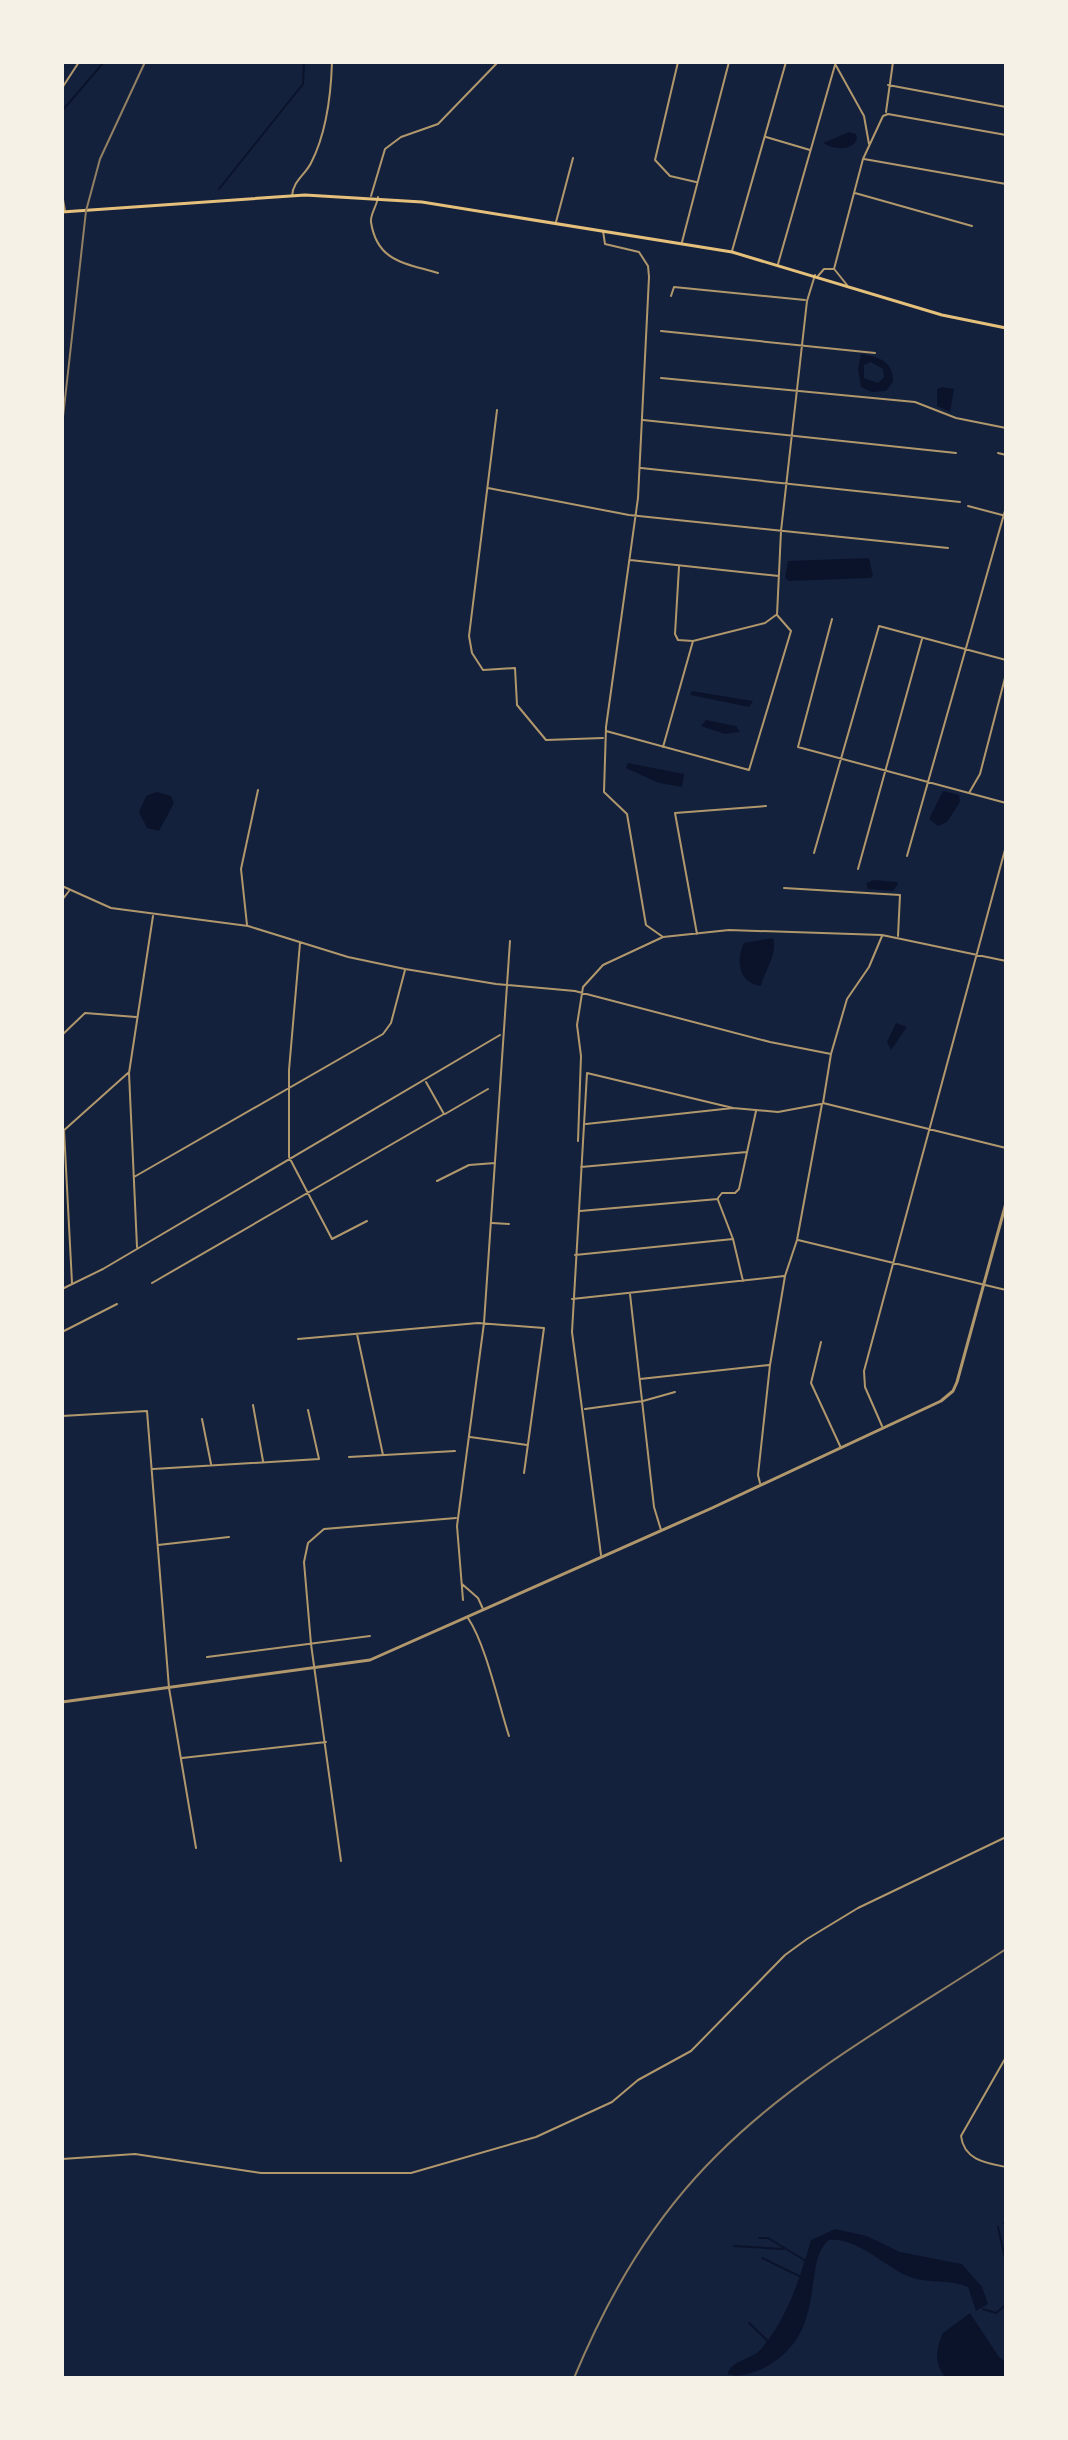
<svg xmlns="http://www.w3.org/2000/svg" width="1068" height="2440" viewBox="0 0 1068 2440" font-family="Raleway,sans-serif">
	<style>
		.water { fill: #0b132b; fill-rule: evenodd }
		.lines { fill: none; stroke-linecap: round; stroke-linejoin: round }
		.stream { stroke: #0b132b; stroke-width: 2 }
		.minor { stroke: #b1986c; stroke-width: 2 }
		.tertiary { stroke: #b1986c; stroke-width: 3 }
		.primary { stroke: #e5c07b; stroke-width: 3 }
		.rail { stroke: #918062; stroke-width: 2 }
	</style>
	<rect width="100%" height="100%" fill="#14213d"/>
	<path class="water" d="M 849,132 L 856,134 L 857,139 C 852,152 832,149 823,143 Z
		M 861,354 C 878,356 894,362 893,382 L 886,391 L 872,392 L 861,387 L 858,369 ZM 871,362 L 883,369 L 884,377 L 878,383 L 864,378 L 864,365 Z
		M 943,387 L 954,389 L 950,412 L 937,406 L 937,389 Z
		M 869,558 L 873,576 L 870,578 L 789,581 L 785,578 L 788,561 Z
		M 692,691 L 753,701 L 749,707 L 690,695 Z
		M 706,720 L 736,726 L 740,732 L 725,734 L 701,726 Z
		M 628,763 L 684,774 L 682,787 L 659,783 L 626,768 Z
		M 943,791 L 959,795 L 960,802 L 947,822 L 938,826 L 929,819 Z
		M 157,792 L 171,796 L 174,803 L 159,831 L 147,828 L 139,812 L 146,796 Z
		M 874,880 L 897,882 L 898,884 L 893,891 L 868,889 L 866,883 Z
		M 773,938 C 778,954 765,970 761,986 C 739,983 735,961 744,943 Z
		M 896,1023 L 907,1027 L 891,1050 L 887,1042 Z
		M 835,2229 L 867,2236 L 900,2252 L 962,2264 L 982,2287 L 988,2304 L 976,2311 L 968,2287 C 949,2279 927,2284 907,2276 C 884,2265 855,2237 829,2240 C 801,2262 830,2334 764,2368 C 753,2373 739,2378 728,2374 C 730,2360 752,2360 761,2349 C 787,2319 800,2278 811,2240 Z
		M 970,2313 L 999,2357 L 1006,2362 L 1006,2378 L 946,2378 C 934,2364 935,2350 943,2333 Z"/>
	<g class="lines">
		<path class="stream" d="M 62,111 L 104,62
			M 219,189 L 303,84 L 304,62
			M 1004,2223 L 1006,2225
			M 998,2227 L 1006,2263
			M 759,2238 L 768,2238 L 806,2261
			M 734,2246 L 783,2249
			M 762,2258 L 799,2276
			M 983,2309 L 996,2313 L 1006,2305
			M 749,2323 L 769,2342"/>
		<path class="minor" d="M 678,62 L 655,160 L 670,176 L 696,182
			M 834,62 L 864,116 L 869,144
			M 888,85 L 1006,107
			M 62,88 L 79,62
			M 886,112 L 893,62
			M 766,137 L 810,150
			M 864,159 L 1006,184
			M 855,193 L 972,226
			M 62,194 L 65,211
			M 292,196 C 293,181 305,175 311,163 C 326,134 331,94 332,62
			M 371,196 L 385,149 L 401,137 L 438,124 L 498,62
			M 378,197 C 377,206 370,214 371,222 C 377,262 405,263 438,273
			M 556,222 L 573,158
			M 603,231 L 605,244 L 639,252 L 648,266 L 649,277 L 638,498 L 606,727 L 604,792 L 627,814 L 646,925 L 663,937
			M 682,242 L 729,62
			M 732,251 L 786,62
			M 778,264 L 835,65
			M 834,269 L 863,159 L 883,116 L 888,114 L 1006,135
			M 835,270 L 847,285
			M 818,276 L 824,269 L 833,269
			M 671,296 L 674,287 L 805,300
			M 661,331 L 875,353
			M 661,378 L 915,402 L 956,418 L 1006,428
			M 497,410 L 469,636 L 472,653 L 483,670 L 515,668 L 517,705 L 546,740 L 603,738
			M 643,420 L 956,453
			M 998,453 L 1006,455
			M 641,468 L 960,502
			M 488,488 L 629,515 L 948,548
			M 968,506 L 1006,516
			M 630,560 L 779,576
			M 679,567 L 675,634 L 678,640 L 693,641
			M 832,619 L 798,747 L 1006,803
			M 606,731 L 749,770 L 791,631 L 777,615 L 781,531 L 807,301 L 815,275
			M 663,747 L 693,641 L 765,623 L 776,615
			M 969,793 L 980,774 L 1006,674
			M 814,853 L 879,626 L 1006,660
			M 907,856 L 1006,507
			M 858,869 L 922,639
			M 62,886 L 111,908 L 248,926 L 348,957 L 405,969 L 496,984 L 575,991 L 770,1042 L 831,1054 L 823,1103 L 1006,1148
			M 784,888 L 900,895 L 898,936
			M 62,900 L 69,891
			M 247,925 L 241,869 L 258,790
			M 697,934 L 675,813 L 766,806
			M 300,943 L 289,1070 L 289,1157 L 332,1239 L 367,1221
			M 62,1035 L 85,1013 L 136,1017
			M 831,1054 L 847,999 L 869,967 L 882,936
			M 445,1114 L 488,1089
			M 586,1124 L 733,1108 L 778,1112 L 821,1104
			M 64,1130 L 72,1283
			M 62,1132 L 128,1073
			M 578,1141 L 581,1056 L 577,1025 L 583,987 L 603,965 L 663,937 L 729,930 L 882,935 L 1006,961
			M 581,1167 L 747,1152
			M 134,1177 L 383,1034 L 391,1023 L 405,970
			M 437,1181 L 469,1165 L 495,1163
			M 718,1198 L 722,1193 L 735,1193 L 739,1189 L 756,1111
			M 718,1200 L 733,1239 L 743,1281
			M 580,1211 L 718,1199
			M 492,1223 L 509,1224
			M 798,1240 L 1006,1290
			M 137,1247 L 129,1073 L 153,916
			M 575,1255 L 733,1239
			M 152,1283 L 444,1114 L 426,1082
			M 62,1289 L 103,1269 L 500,1035
			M 630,1294 L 654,1507 L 661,1530
			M 572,1299 L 784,1276
			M 62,1332 L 117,1304
			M 357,1334 L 383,1455
			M 298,1339 L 478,1323 L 544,1328 L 524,1473
			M 821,1342 L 811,1383 L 841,1448
			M 640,1379 L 769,1365
			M 253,1405 L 263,1461
			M 585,1409 L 643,1401 L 675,1392
			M 62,1416 L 147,1411 L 169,1688 L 196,1848
			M 202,1419 L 211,1464
			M 882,1426 L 865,1387 L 864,1371 L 1006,846
			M 470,1437 L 527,1445
			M 349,1457 L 455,1451
			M 153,1469 L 319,1459 L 308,1410
			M 760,1483 L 758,1475 L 770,1365 L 785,1276 L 797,1240 L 822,1104
			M 158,1545 L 229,1537
			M 601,1555 L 572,1332 L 587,1073 L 733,1108
			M 462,1584 L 478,1598 L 483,1609
			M 463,1600 L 457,1526 L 484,1323 L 510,941
			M 468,1618 C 486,1645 498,1702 509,1736
			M 207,1657 L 370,1636
			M 182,1758 L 326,1742
			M 341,1861 L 311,1644 L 304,1562 L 308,1543 L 324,1529 L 456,1518
			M 1006,1963 L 1006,1973
			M 1006,2057 L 961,2136 C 964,2160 986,2163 1006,2167
			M 62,2159 L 135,2154 L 261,2173 L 411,2173 L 536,2137 L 612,2102 L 638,2080 L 691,2051 L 785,1955 L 807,1939 L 858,1908 L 1006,1837"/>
		<path class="tertiary" d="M 62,1702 L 370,1660 L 712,1508 L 941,1401 L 953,1391 L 957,1382 L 1006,1203"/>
		<path class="primary" d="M 62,212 L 305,195 L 422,202 L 732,252 L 942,315 L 1006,328"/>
		<path class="rail" d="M 62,426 L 86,211 L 100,159 L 145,62
			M 574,2378 C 609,2294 653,2218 718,2154 C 801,2071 909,2013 1006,1949"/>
	</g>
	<rect width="1068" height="2440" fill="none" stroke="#f6f1e7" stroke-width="128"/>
</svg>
